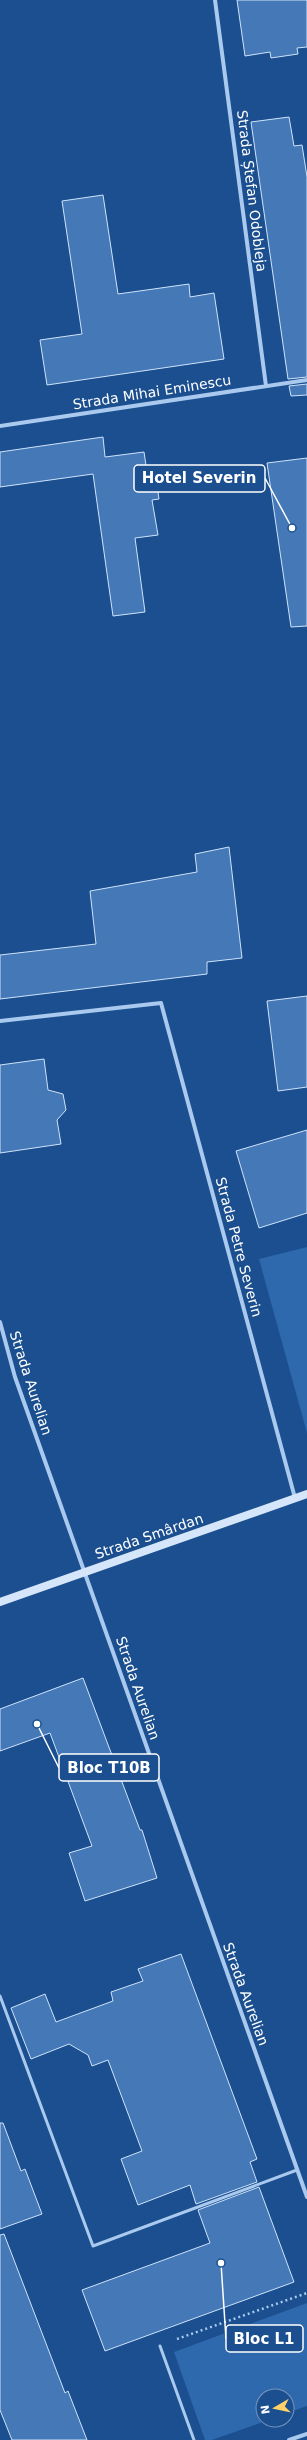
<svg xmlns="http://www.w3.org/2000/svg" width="307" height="2440" viewBox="0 0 307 2440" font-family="'DejaVu Sans',sans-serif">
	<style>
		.green { fill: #2e69ad }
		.building { fill: #4478b7; stroke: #cfe3fa }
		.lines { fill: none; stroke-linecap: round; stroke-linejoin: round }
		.path { stroke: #a9c9ee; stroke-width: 2.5; stroke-dasharray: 2 3; stroke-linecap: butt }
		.lane { stroke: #a9c9ee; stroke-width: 3 }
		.street { stroke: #a9c9ee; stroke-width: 4 }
		.secondary { stroke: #d6e6fa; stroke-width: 8 }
		.labels { text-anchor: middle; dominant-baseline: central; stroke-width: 3; stroke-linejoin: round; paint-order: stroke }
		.street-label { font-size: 14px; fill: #fff; stroke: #1b4f8f }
		.leader { fill: none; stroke: #fff; stroke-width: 1.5 }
		.callout-dot { fill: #fff; stroke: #1b4f8f; stroke-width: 1.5 }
		.callout { fill: #1b4f8f; stroke: #fff; stroke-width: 1.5 }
		.callout-label { font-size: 15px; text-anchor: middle; font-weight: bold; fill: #fff }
	</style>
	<rect width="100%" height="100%" fill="#1b4f8f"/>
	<path class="green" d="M 307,1247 L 307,1433 L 259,1259 Z
		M 307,2303 L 307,2406 L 287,2413 L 287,2396 L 263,2396 L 263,2420 L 269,2420 L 212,2440 L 205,2440 L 174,2352 Z"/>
	<path class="building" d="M 237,0 L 307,0 L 307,47 L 297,48 L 298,54 L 271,58 L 270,52 L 245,56 Z
		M 289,117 L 294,146 L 302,145 L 307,177 L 307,377 L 288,379 L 251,122 Z
		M 103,195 L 118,294 L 189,284 L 190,297 L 214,293 L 224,359 L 47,385 L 40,340 L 82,334 L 62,201 Z
		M 307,384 L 307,395 L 291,396 L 289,386 Z
		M 103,437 L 105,457 L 144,452 L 147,472 L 155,471 L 159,499 L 152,500 L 158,535 L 135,538 L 145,612 L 113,616 L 93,474 L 0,487 L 0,452 Z
		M 307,458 L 307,626 L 291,627 L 267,463 Z
		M 229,847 L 242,958 L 207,962 L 207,974 L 0,999 L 0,955 L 96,944 L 90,891 L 197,872 L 195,854 Z
		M 307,996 L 307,1087 L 278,1091 L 267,1001 Z
		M 44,1059 L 48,1090 L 63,1094 L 66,1110 L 57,1120 L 61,1144 L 0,1153 L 0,1065 Z
		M 307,1130 L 307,1213 L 259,1228 L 236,1151 Z
		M 83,1678 L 140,1830 L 142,1830 L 157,1878 L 85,1901 L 69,1853 L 92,1846 L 50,1733 L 0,1751 L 0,1709 Z
		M 181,1954 L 257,2159 L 250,2162 L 257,2182 L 196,2204 L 190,2185 L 138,2205 L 121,2159 L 142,2151 L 108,2060 L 92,2066 L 88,2055 L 69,2044 L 31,2059 L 11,2008 L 45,1994 L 56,2022 L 113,2001 L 111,1992 L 143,1981 L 138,1969 Z
		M 0,2123 L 3,2123 L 21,2171 L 25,2169 L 42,2214 L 0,2229 Z
		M 259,2187 L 294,2282 L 105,2351 L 82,2290 L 210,2243 L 198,2210 Z
		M 4,2234 L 65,2393 L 68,2391 L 87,2440 L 12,2440 L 0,2410 L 0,2235 Z"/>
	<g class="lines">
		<path class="path" d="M 177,2339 L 307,2293"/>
		<path class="lane" d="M 0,1996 L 93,2246 L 297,2170
			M 160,2346 L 194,2440"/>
		<path class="street" d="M 215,0 L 266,386
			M 0,426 L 307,380
			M 0,1021 L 161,1003 L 295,1498
			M 0,1322 L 15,1377 L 307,2197
			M 289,2440 L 307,2434"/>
		<path class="secondary" d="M 0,1602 L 307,1494"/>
	</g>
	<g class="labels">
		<g class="street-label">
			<text transform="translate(252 191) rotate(83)">Strada Ștefan Odobleja</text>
			<text transform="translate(152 392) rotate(-9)">Strada Mihai Eminescu</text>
			<text transform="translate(239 1247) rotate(75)">Strada Petre Severin</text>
			<text transform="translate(31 1383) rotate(72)">Strada Aurelian</text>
			<text transform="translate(149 1536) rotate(-19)">Strada Smârdan</text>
			<text transform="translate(138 1688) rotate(71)">Strada Aurelian</text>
			<text transform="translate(246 1994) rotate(70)">Strada Aurelian</text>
		</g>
	</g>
	<path class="leader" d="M292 528L265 478M37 1724L59 1768M221 2263L226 2339"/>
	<g class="callout-dot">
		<circle cx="292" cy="528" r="4"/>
		<circle cx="37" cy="1724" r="4"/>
		<circle cx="221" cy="2263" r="4"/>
	</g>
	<g class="callout">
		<rect x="134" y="465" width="131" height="27" rx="4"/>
		<rect x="59" y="1754" width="100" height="27" rx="4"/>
		<rect x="226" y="2325" width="77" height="27" rx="4"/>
	</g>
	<g class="callout-label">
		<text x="199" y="483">Hotel Severin</text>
		<text x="109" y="1773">Bloc T10B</text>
		<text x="264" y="2344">Bloc L1</text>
	</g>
	<g transform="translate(275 2408) rotate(261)"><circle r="19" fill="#1b4f8f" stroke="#7695bc"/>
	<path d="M0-3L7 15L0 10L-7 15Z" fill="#ffd166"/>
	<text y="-6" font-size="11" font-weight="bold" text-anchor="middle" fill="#ffffff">N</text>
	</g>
</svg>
